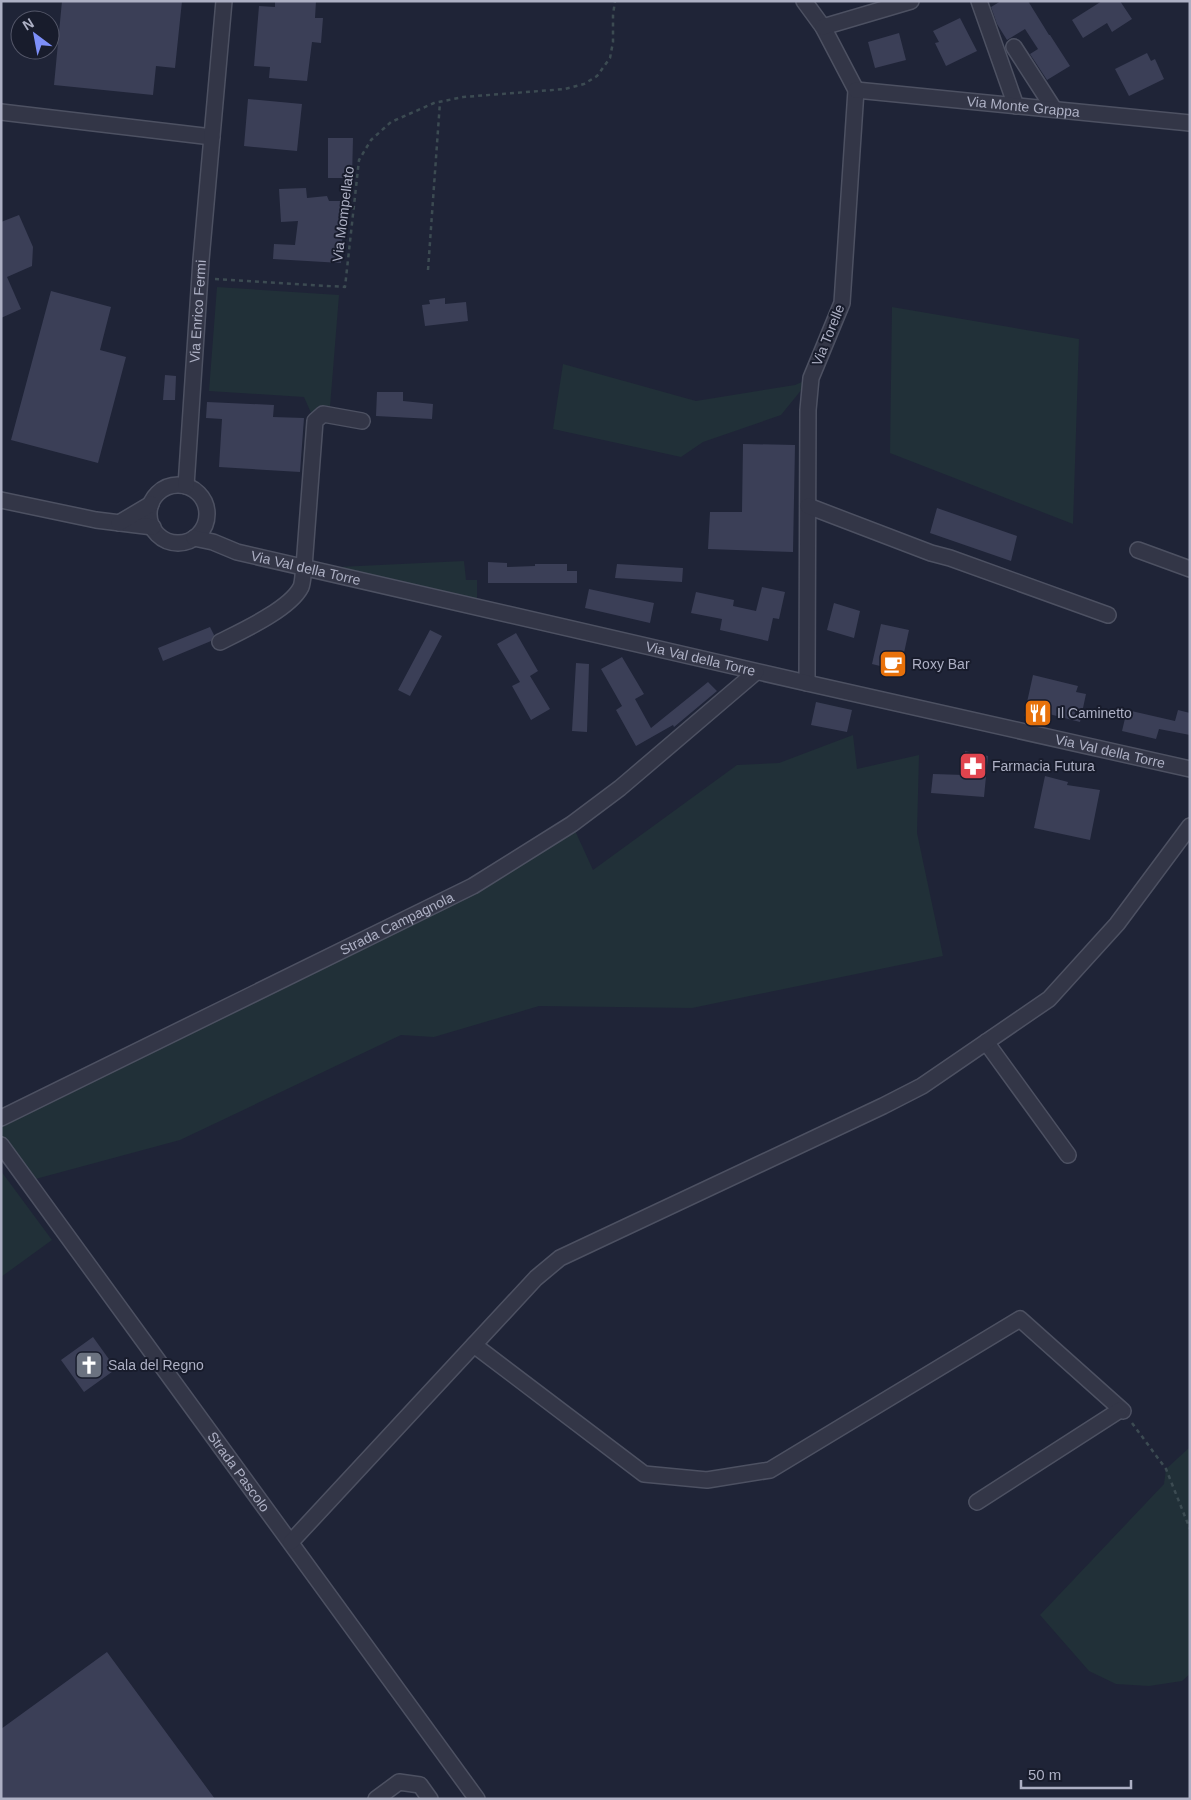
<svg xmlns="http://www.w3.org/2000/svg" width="1191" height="1800" viewBox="0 0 1191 1800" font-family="Helvetica,sans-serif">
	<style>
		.green { fill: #213038 }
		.building { fill: #3b3f57 }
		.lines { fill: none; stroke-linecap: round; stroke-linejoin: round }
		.minor-casing { stroke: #4d5162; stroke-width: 18 }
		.path { stroke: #3c4b52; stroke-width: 2.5; stroke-dasharray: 4 4; stroke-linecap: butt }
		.minor { stroke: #333647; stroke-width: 15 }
		.labels { text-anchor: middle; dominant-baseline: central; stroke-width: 4; stroke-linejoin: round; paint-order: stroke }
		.street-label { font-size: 14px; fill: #adb0c4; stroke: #181c2c }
		.poi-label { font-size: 14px; fill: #adb0c4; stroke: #181c2c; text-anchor: start }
	</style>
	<rect width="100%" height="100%" fill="#1f2437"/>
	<path class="green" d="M 217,287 L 339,295 L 330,407 L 312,415 L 304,397 L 209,391 Z
		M 892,307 L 1079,339 L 1073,524 L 890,453 Z
		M 563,364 L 696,401 L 795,385 L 811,378 L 781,415 L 703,442 L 681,457 L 553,429 Z
		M 464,561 L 466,580 L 477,580 L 477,599 L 338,567 Z
		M 853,735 L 857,769 L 919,755 L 917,833 L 943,956 L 692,1008 L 539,1006 L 434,1037 L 401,1035 L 180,1140 L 28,1181 L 1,1145 L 1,1118 L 473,886 L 572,824 L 593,870 L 737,765 L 779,763 Z
		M 1,1171 L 52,1240 L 1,1277 Z
		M 1190,1447 L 1190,1674 L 1182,1681 L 1149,1686 L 1116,1684 L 1089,1671 L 1040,1615 L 1164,1484 L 1166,1469 Z"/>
	<path class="building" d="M 62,1 L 182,1 L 175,68 L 156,66 L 153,95 L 54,85 Z
		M 275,1 L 316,1 L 315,18 L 323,18 L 321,43 L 312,42 L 307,81 L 269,78 L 270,67 L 254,66 L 259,6 L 275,7 Z
		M 1001,1 L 1028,1 L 1049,35 L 1050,35 L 1070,66 L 1047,80 L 1030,54 L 1038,49 L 1025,29 L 1007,40 L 997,24 L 991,7 Z
		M 1102,1 L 1120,1 L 1132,19 L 1112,32 L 1107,23 L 1083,38 L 1072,20 Z
		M 960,18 L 977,51 L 946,66 L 935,43 L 939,42 L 933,31 Z
		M 899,33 L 906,60 L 875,68 L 868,42 Z
		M 1147,53 L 1151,61 L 1155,59 L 1164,79 L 1129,96 L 1115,69 Z
		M 248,99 L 302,104 L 297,151 L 244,146 Z
		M 328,138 L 353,138 L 352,178 L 328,178 Z
		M 306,188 L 307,198 L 327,196 L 329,201 L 347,201 L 346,226 L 342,241 L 341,263 L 273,259 L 274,244 L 295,245 L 298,221 L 281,222 L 279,189 Z
		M 19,215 L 33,247 L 32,266 L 7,277 L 21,309 L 1,318 L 1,222 Z
		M 51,291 L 111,307 L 100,350 L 126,357 L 98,463 L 11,440 Z
		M 445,298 L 445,304 L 466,302 L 468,321 L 425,326 L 422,305 L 430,304 L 429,300 Z
		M 165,375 L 176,376 L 175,400 L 163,400 Z
		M 377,392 L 403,392 L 403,401 L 433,404 L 432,419 L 376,416 Z
		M 207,402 L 274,405 L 273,417 L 304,418 L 300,472 L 219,467 L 222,419 L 206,418 Z
		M 743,444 L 795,445 L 793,552 L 708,549 L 710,512 L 742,512 Z
		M 937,508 L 1017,536 L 1011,561 L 930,533 Z
		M 488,562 L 507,563 L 507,567 L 535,566 L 535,564 L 567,564 L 567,571 L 577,571 L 577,583 L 488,583 Z
		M 617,564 L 683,568 L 682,582 L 615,578 Z
		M 762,587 L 785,592 L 779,619 L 773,618 L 768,641 L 720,630 L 722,619 L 691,613 L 696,592 L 734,600 L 733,606 L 756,611 Z
		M 589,589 L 654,603 L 650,623 L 585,608 Z
		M 834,603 L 860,611 L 854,638 L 827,630 Z
		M 881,624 L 909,630 L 900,671 L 872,664 Z
		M 210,627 L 214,635 L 211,641 L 163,661 L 158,648 Z
		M 430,630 L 442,636 L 410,696 L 398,690 Z
		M 516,633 L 538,671 L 530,676 L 550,709 L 531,720 L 512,686 L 520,682 L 497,644 Z
		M 622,657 L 644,694 L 635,699 L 651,728 L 708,682 L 717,691 L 674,727 L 673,725 L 636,746 L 616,710 L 622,706 L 601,669 Z
		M 576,663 L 589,664 L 587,732 L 572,731 Z
		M 1033,675 L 1078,686 L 1076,692 L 1086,694 L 1080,722 L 1049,714 L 1048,722 L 1024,716 Z
		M 816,702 L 852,710 L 847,732 L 811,725 Z
		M 1127,710 L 1175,721 L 1178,710 L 1190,713 L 1190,735 L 1159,729 L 1156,739 L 1122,731 Z
		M 965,751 L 988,756 L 984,797 L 931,793 L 933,774 L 964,775 Z
		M 1045,776 L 1068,782 L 1067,785 L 1100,790 L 1090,840 L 1034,828 Z
		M 93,1337 L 116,1369 L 84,1392 L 61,1360 Z
		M 107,1652 L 215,1799 L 1,1799 L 1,1729 Z"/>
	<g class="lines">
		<g class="minor-casing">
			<g id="minor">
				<path d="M 804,1 L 823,27 L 856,90 L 842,303 L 811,378 L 808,410 L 807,683"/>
				<path d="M 979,1 L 1016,106"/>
				<path d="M 823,27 L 911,1"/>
				<path d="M 1014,47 L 1054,109"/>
				<path id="s1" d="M 856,90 L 1190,123"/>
				<path d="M 1,112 L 212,137"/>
				<circle cx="178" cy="514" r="29"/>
				<path id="s2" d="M 186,486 L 201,260 L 224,1"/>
				<path d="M 1,500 L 96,520 L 153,527"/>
				<path d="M 808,506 L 931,553 L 950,558 L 1108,615"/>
				<path d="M 119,523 L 151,504"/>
				<path id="s3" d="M 194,538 L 213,542 L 237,552 L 807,683 L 1190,769"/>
				<path d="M 1138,550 L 1190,569"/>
				<path d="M 220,642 C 242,631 290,609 301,587 C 303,582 303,573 304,567 L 315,421 L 323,414 L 362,421"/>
				<path d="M 986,1042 L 1068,1155"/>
				<path id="s4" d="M 1,1118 L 473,886 L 572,824 L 620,788 L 756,672"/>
				<path id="s5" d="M 1,1145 L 477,1799"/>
				<path d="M 474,1345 L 644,1474 L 707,1480 L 770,1470 L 1020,1319 L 1123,1411"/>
				<path d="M 977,1502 L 1120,1410"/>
				<path d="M 291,1542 L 536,1278 L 560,1258 L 883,1106 L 922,1086 L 1049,999 L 1117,924 L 1190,826"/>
				<path d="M 376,1799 L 399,1782 L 420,1785 L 430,1799"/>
			</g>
		</g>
		<path class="path" d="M 428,270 L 440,102
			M 215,279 L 345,287 L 359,160 L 371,140 L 391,122 L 434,103 L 463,97 L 565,89 L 584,84 L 597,76 L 610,58 L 613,42 L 613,15 L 615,1
			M 1132,1423 L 1166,1469 L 1190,1529"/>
		<use href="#minor" class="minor"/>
	</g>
	<defs>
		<g id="cafe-square" transform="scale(1.4375)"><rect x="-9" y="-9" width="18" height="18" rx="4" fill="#e8710a" stroke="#181c2c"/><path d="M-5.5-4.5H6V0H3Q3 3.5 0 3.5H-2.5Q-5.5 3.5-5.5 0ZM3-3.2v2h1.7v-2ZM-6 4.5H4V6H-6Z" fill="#fff"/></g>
		<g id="restaurant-square" transform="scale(1.4375)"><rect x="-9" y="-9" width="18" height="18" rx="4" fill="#e8710a" stroke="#181c2c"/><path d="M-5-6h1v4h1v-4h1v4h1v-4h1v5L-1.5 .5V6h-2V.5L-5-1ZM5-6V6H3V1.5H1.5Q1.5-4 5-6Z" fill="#fff"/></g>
		<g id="pharmacy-square" transform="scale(1.4375)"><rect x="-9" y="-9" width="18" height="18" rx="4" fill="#e0444e" stroke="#181c2c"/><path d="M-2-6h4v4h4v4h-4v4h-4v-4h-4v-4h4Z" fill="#fff"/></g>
		<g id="church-square" transform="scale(1.4375)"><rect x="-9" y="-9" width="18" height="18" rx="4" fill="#6b7280" stroke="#181c2c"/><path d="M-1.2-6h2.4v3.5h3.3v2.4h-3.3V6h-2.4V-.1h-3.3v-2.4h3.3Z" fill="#fff"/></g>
	</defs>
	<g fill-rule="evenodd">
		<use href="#cafe-square" x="893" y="664"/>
		<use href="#restaurant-square" x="1038" y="713"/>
		<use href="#pharmacy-square" x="973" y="766"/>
		<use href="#church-square" x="89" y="1365"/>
	</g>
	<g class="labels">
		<g class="street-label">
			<text stroke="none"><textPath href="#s1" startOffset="168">Via Monte Grappa</textPath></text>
			<text transform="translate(343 214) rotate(-83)">Via Mompellato</text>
			<text stroke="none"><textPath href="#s2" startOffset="175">Via Enrico Fermi</textPath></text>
			<text transform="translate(828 335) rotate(-68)">Via Torelle</text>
			<text stroke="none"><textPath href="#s3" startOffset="116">Via Val della Torre</textPath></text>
			<text stroke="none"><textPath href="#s3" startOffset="521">Via Val della Torre</textPath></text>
			<text stroke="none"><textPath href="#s3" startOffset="941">Via Val della Torre</textPath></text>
			<text stroke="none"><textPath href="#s4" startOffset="441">Strada Campagnola</textPath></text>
			<text stroke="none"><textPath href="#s5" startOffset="404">Strada Pascolo</textPath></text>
		</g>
		<g class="poi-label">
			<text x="912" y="664">Roxy Bar</text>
			<text x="1057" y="713">Il Caminetto</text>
			<text x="992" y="766">Farmacia Futura</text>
			<text x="108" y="1365">Sala del Regno</text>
		</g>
	</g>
	<rect width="1191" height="1800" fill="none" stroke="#adb0c4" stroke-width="5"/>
	<g transform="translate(35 35) rotate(328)"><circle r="24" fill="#181c2c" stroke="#545769"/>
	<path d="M0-4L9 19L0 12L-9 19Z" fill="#7d8ff9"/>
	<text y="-8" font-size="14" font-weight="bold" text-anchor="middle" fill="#adb0c4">N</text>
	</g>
	<path d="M1021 1780v8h110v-8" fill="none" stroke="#adb0c4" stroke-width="2.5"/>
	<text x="1028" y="1780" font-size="15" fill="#adb0c4" stroke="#181c2c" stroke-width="4" paint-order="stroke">50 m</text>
</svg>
